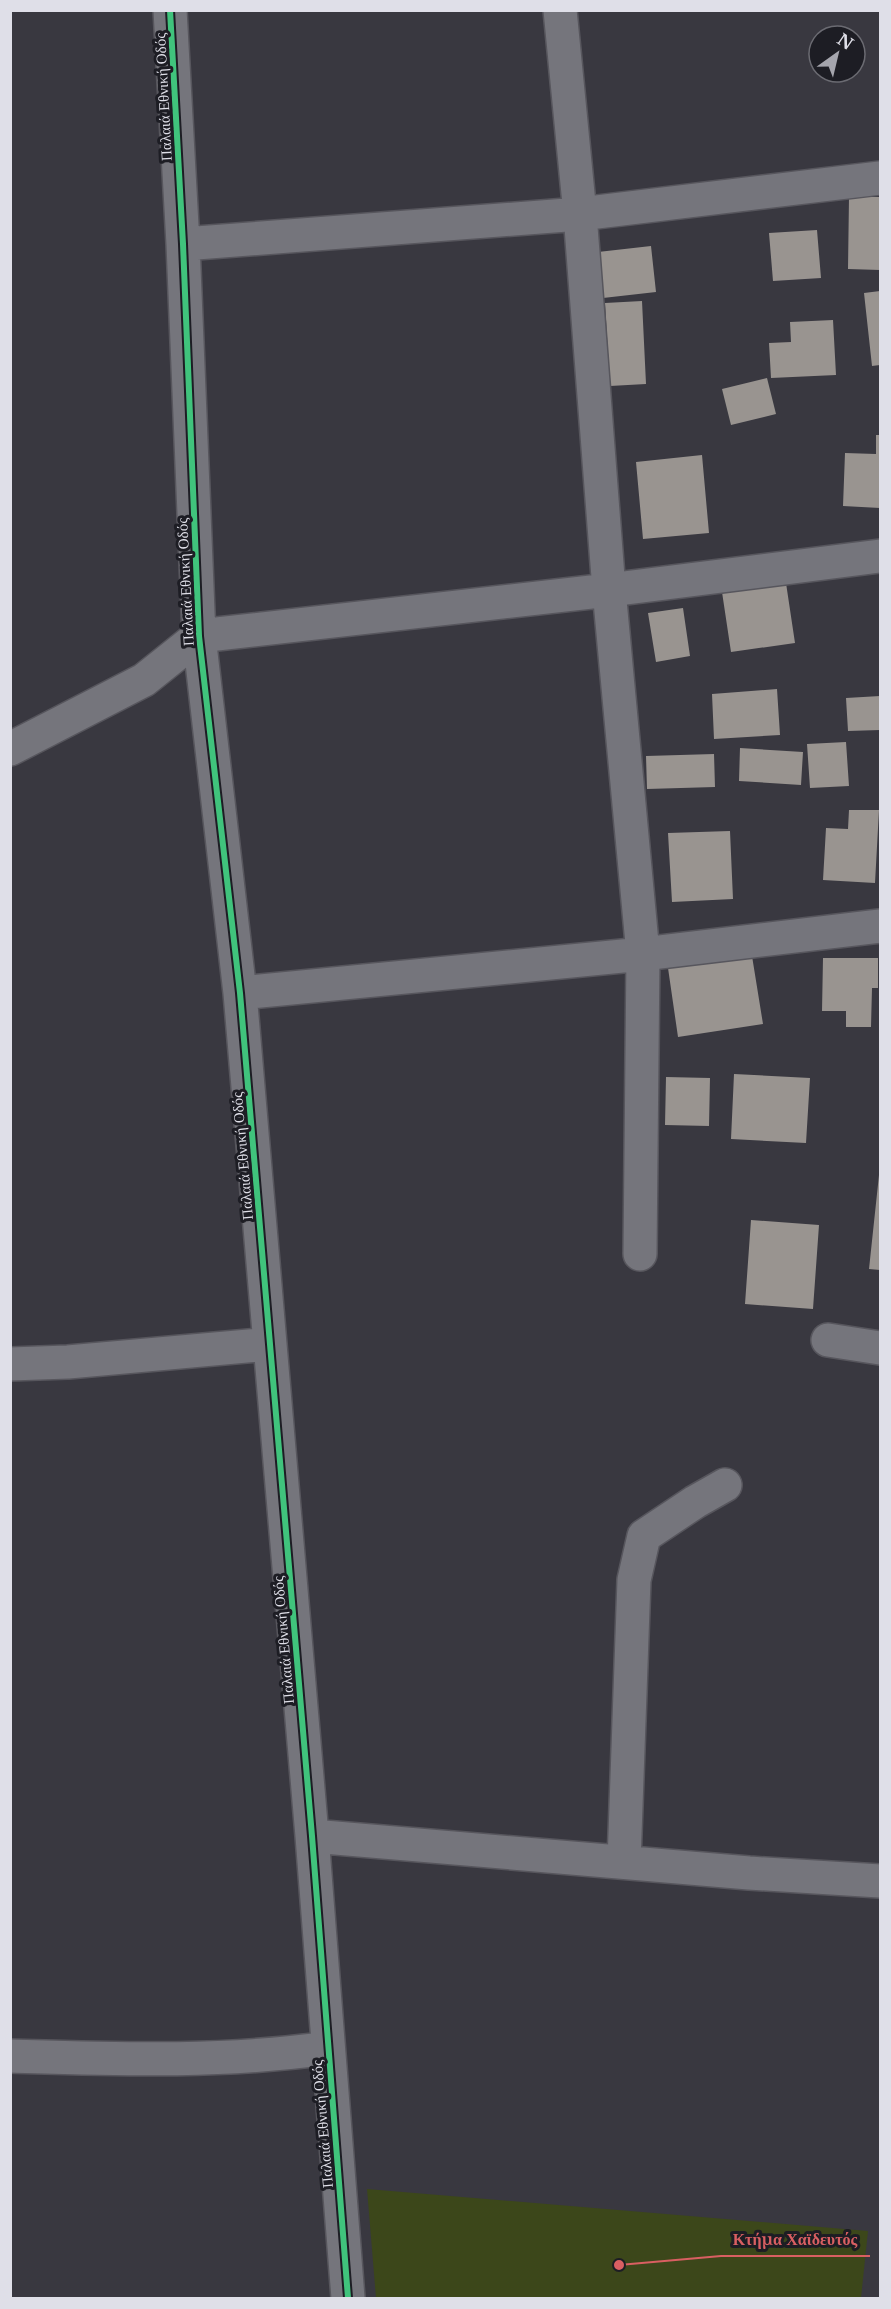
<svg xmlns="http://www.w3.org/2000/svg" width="891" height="2309" viewBox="0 0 891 2309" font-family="'Libre Baskerville',serif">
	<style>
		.green { fill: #3c471a }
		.building { fill: #999490 }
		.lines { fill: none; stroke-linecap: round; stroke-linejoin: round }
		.minor-casing { stroke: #57565d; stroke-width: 36 }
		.minor { stroke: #75757c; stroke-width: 33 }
		.cycleway-casing { stroke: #1d1d24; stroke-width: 10 }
		.cycleway { stroke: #40c37c; stroke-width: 6 }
		.labels { text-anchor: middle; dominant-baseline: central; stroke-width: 6; stroke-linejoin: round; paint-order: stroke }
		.street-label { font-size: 15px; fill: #dfdfe8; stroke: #1d1d24 }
		.leader { fill: none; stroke: #d95f62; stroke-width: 2 }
		.callout-dot { fill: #d95f62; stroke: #1d1d24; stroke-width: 2 }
		.callout-label { font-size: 16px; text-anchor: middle; font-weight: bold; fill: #d95f62; stroke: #1d1d24; stroke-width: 6; stroke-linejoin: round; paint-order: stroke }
	</style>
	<rect width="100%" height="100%" fill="#393840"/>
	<path class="green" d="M 367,2189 L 868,2231 L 861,2298 L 376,2298 Z"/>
	<path class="building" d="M 849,197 L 880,197 L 880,270 L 848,269 Z
		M 817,230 L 821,278 L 773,281 L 769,233 Z
		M 651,246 L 656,292 L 603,298 L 598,252 Z
		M 880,291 L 880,365 L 872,366 L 864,293 Z
		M 642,301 L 646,384 L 610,386 L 605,303 Z
		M 833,320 L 836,375 L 771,378 L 769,343 L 791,342 L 790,322 Z
		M 767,378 L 776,414 L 731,425 L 722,389 Z
		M 876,435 L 880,435 L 880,508 L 843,506 L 845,453 L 876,454 Z
		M 702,455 L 709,533 L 643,539 L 636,462 Z
		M 786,583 L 795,643 L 731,652 L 722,592 Z
		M 683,608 L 690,656 L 656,662 L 648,613 Z
		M 777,689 L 780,735 L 714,739 L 712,694 Z
		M 880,696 L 880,730 L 848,731 L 846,698 Z
		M 846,742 L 849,786 L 810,788 L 807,744 Z
		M 740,748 L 803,752 L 801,785 L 739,781 Z
		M 714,754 L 715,787 L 647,789 L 646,756 Z
		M 849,810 L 879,810 L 875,883 L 823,880 L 826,828 L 848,829 Z
		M 730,831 L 733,899 L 672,902 L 668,833 Z
		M 752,956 L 763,1024 L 678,1037 L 668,968 Z
		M 823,958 L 878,958 L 878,988 L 872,988 L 871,1027 L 846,1027 L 846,1011 L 822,1011 Z
		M 734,1074 L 810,1078 L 806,1143 L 731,1139 Z
		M 666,1077 L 710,1078 L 709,1126 L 665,1125 Z
		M 879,1175 L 880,1175 L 880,1270 L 869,1269 Z
		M 751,1220 L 819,1225 L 813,1309 L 745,1304 Z"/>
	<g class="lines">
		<g class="minor-casing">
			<path id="minor" d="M 170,10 L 183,244 L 199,636 L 240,993 L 312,1836 L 348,2298
				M 560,10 L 580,214 L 609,590 L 643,954 L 640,1254
				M 183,244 L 580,214 L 880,178
				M 10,749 L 144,680 L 199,636 L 609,590 L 880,556
				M 240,993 L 643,954 L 880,926
				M 828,1340 L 880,1348
				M 10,1364 L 68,1362 L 270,1344
				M 312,1836 L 749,1873 L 880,1881
				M 624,1862 L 634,1580 L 644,1536 L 695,1502 L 725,1485
				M 10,2056 C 116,2059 223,2063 328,2048"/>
		</g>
		<use href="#minor" class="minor"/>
		<g class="cycleway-casing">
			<path id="cycleway" d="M 170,10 L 183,244 L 199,636 L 240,993 L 312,1836 L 348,2298"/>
		</g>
		<use href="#cycleway" class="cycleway"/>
	</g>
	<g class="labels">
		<g class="street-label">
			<text transform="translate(163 97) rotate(-93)">Παλαιά Εθνική Οδός</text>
			<text transform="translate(185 582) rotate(-93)">Παλαιά Εθνική Οδός</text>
			<text transform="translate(242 1156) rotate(-95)">Παλαιά Εθνική Οδός</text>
			<text transform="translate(283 1640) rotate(-95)">Παλαιά Εθνική Οδός</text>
			<text transform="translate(322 2124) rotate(-95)">Παλαιά Εθνική Οδός</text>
		</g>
	</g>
	<path class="leader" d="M619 2265L721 2256H870"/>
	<circle class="callout-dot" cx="619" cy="2265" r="6"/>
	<g class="callout-label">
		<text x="795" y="2245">Κτήμα Χαϊδευτός</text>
	</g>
	<rect width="891" height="2309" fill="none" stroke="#dfdfe8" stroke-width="24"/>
	<g transform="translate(837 54) rotate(34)"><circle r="28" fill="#1d1d24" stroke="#6b6b72" stroke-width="1.5"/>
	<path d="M0-4.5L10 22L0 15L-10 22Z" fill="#a5a5ad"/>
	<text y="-9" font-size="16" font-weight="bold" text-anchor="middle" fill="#dfdfe8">N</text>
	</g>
</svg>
